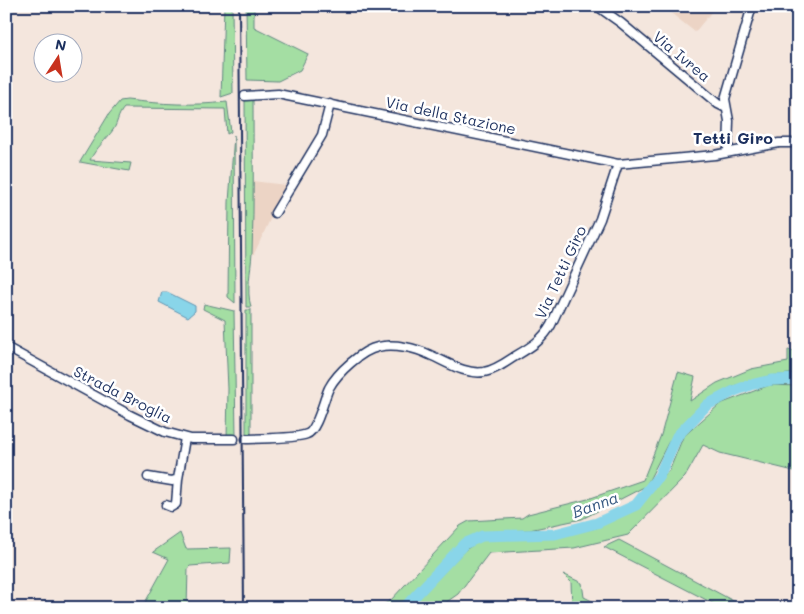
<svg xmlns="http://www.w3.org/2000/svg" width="804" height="614" viewBox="0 0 804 614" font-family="Mali,sans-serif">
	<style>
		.built { fill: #ecd4c5 }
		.green { fill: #a4dea3; stroke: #608680 }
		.water { fill: #89d5e9; stroke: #5d93b1 }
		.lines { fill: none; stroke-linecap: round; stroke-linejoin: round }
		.river { stroke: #89d5e9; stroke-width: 11 }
		.street-casing { stroke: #1b2f5e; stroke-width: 11 }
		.street { stroke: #fff; stroke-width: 8 }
		.rail { stroke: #1b2f5e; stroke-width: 2 }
		.labels { text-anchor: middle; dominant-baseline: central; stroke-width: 5; stroke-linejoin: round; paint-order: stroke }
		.street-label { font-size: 15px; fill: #1b2f5e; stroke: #fff }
		.neighbourhood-label { font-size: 16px; font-weight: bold; fill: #1b2f5e; stroke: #fff }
		.water-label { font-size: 16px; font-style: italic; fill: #365881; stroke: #fff }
	</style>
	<rect width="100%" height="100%" fill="#f4e6dd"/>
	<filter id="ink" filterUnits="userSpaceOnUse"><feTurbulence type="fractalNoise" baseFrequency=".02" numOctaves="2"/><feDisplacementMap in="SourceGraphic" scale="10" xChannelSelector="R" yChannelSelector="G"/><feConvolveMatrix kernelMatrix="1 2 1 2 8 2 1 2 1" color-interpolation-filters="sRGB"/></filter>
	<g filter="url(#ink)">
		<path class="built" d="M 662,6 L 708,6 L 713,10 L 695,32 Z
			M 252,181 L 286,185 L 254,254 L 252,254 Z"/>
		<path class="green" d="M 224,6 L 232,6 L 233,93 L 221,97 Z
			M 246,6 L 254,6 L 254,27 L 308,54 L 300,70 L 278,81 L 247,80 Z
			M 245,99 L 253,99 C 253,150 254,202 252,253 C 251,271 246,290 251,307 L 246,307 Z
			M 127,100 C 161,104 193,106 227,102 L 231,132 L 227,134 L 225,109 L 124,108 C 117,116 118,123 113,130 C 106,140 96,148 90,160 L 131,163 L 129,171 L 80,162 L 109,114 L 120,101 Z
			M 234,135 L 235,303 L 228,297 L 229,202 Z
			M 204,304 L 234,311 L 236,436 L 227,437 L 228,389 L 225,320 L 203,309 Z
			M 246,310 L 251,310 L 251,434 L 246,434 Z
			M 788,350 L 798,351 L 798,373 L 769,376 L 733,386 L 707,401 L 677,430 L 668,443 L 646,486 L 582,519 L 529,530 L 480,532 L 462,543 L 400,608 L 376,608 L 390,601 L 460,526 L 469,521 L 522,518 L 528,514 L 588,499 L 643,480 L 661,435 L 678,372 L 695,377 L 690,401 L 717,383 L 751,369 L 788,362 Z
			M 770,385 L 798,386 L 798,472 L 720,453 L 703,445 L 685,477 L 628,535 L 574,548 L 489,553 L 458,594 L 438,608 L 410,608 L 465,550 L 481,540 L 554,538 L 596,528 L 639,508 L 670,469 L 683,437 L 720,404 Z
			M 180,533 L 186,549 L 231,548 L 230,563 L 190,566 L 188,568 L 187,608 L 142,608 L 169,559 L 153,552 Z
			M 619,540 L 739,604 L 743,608 L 722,608 L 604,547 Z
			M 563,574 L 582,583 L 584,597 L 606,608 L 572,608 L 571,582 Z"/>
		<path class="water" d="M 162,292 L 167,292 L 195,306 L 195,311 L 188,317 L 159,302 Z"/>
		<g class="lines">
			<path class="river" d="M 404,608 L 464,544 L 482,536 L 555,534 L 597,523 L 636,505 L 659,476 L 677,436 L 707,405 L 734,391 L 750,385 L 772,380 L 798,379"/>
			<g class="street-casing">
				<path id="street" d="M 597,6 L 621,23 L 718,104 L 726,108
					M 245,96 L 278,94 L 618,164
					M 728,152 L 729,121 L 725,99 L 752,6
					M 275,213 L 322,135 L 330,104
					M 6,347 L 130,415 L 165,432 L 191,439 L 234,439
					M 246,439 C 261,438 295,439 307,434 C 317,431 324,398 329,388 C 337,373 362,350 378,347 C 394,343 416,348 430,355 C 447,362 465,375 484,372 C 495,370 505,363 514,357 C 529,348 542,341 551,325 L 600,219 L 618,164 L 715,155 L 779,143 L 798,143
					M 148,477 L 172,481 L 178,479
					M 166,505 L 171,507 L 176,504 L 178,479 L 185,438"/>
			</g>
			<use href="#street" class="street"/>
			<path class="rail" d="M 239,6 L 244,608"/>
		</g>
	</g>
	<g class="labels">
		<g class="street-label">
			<text transform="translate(682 56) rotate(40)">Via Ivrea</text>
			<text transform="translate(451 115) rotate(12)">Via della Stazione</text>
			<text transform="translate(560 272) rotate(-65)">Via Tetti Giro</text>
			<text transform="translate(123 394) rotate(27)">Strada Broglia</text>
		</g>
		<g class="neighbourhood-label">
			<text x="733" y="137">Tetti Giro</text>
		</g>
		<g class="water-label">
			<text transform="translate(595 504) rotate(-20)">Banna</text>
		</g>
	</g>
	<rect width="804" height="614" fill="none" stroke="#fff" stroke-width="25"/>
	<rect x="12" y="12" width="779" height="589" fill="none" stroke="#1b2f5e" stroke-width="2" filter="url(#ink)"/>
	<g transform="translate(58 58) rotate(12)"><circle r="24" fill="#ffffff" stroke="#a4acbf"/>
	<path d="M0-4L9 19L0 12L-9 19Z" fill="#c8321e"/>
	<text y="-8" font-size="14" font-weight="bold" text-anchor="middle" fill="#1b2f5e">N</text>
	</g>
</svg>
